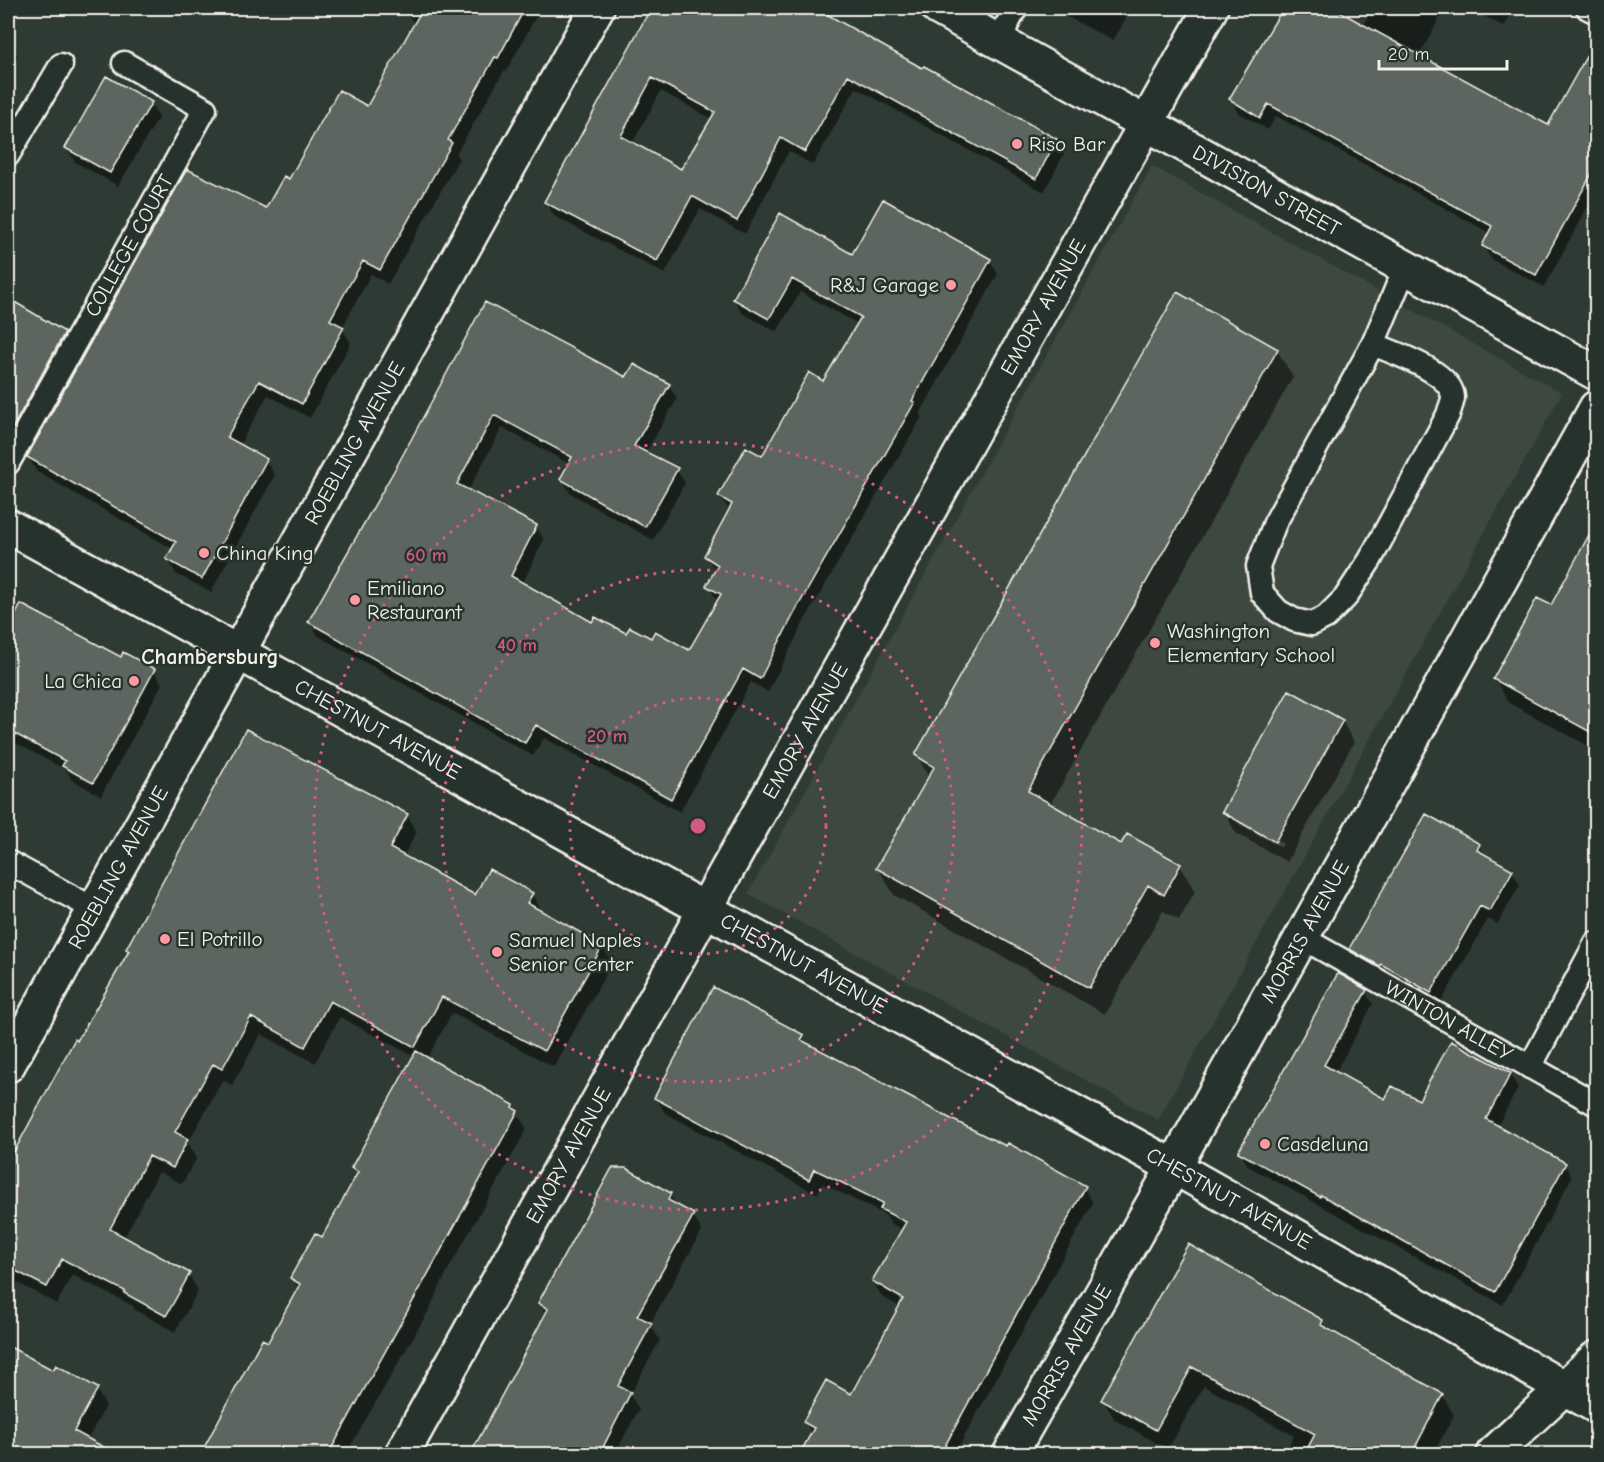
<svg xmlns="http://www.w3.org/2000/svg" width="1604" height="1462" viewBox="0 0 1604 1462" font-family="'Comic Neue',sans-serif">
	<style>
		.built { fill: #3c4841 }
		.shadow { fill: #0007; fill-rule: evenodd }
		.building { fill: #5c655e; stroke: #f4f1e8; stroke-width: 1.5; fill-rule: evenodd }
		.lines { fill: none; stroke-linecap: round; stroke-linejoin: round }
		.lane-casing { stroke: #f4f1e8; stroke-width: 27 }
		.street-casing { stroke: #f4f1e8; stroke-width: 38 }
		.lane { stroke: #26332d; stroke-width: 22 }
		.street { stroke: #26332d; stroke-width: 33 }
		.ring { fill: none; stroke: #d15985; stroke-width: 3; stroke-dasharray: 3 6 }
		.poi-dot { fill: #ff9aa2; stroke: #26332d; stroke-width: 2 }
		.labels { text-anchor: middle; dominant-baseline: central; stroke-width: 5; stroke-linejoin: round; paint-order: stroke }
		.poi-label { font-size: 21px; fill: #f4f1e8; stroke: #26332d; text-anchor: start }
		.street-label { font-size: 21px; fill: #f4f1e8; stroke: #26332d }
		.neighbourhood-label { font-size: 22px; font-weight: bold; fill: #f4f1e8; stroke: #26332d }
		.centre { fill: #d15985; stroke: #26332d; stroke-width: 3 }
		.ring-label { font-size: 18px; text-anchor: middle; font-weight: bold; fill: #d15985; stroke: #26332d; stroke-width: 5; stroke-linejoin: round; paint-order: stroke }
	</style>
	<rect width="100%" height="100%" fill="#2e3b34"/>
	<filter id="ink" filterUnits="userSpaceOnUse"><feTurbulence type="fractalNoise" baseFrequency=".0167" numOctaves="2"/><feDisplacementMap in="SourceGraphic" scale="12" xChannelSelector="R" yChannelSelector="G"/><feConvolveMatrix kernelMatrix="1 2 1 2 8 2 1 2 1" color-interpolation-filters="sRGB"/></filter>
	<g filter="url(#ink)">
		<path class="built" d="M 1152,166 L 1562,393 L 1158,1120 L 748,894 Z"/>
		<path class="shadow" d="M 404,8 L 541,8 L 506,72 L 504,71 L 456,154 L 459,159 L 388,284 L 371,274 L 355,304 L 342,328 L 351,343 L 310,418 L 268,395 L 239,446 L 266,461 L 275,475 L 211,592 L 176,574 L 168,559 L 173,549 L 37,472 L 28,457 L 267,210 L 290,181 L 368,108 L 416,23 L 412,21 Z
			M 652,8 L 812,8 L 923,70 L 1056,140 L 1064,154 L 1044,192 L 856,88 L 813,165 L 789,151 L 745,234 L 700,209 L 665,274 L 554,216 L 546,202 ZM 661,91 L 712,119 L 682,171 L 632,144 Z
			M 1051,8 L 1132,8 L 1113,41 Z
			M 1285,8 L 1308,8 L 1332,22 L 1363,25 L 1373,8 L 1445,8 L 1420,55 L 1549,127 L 1596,42 L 1596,192 L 1544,287 L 1491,259 L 1483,246 L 1490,233 L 1276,116 L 1268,130 L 1239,113 L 1231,99 Z
			M 1469,8 L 1515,8 L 1504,27 Z
			M 8,38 L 18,56 L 8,75 Z
			M 151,103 L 159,117 L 118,186 L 75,162 L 67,148 Z
			M 853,256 L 990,260 L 998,274 L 920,414 L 922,417 L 804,622 L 768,692 L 751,682 L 680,812 L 544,738 L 533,756 L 318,636 L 310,622 L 400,462 L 485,304 L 627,379 L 669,385 L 677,399 L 645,454 L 677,470 L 685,483 L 653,540 L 570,493 L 562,479 L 570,464 L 502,428 L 468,491 L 536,526 L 544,540 L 522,584 L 593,624 L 690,652 L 718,601 L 708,586 L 716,572 L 706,556 L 730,511 L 719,496 L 762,458 L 824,383 L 858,324 L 800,292 L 777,332 L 742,313 L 734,299 Z
			M 8,300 L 64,333 L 72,347 L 8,447 Z
			M 1277,350 L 1293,377 L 1050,805 L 1122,846 L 1180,865 L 1195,892 L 1179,920 L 1163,911 L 1105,1014 L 894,895 L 878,868 L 929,778 L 917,755 Z
			M 1596,525 L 1596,750 L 1509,703 L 1495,679 L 1552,607 Z
			M 8,602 L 121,659 L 154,670 L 162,684 L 101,796 L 72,780 L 66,770 L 8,739 Z
			M 1342,721 L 1354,742 L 1287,862 L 1236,833 L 1224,812 ZM 1239,820 L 1283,844 L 1281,847 L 1239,824 Z
			M 407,815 L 417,832 L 403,857 L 476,897 L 532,894 L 542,911 L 602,946 L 612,963 L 554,1067 L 452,1013 L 427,1059 L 513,1107 L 527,1129 L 447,1272 L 429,1310 L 346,1454 L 202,1454 L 299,1290 L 292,1278 L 322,1239 L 358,1176 L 353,1168 L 415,1057 L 340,1017 L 315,1063 L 261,1034 L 232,1085 L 223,1080 L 188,1143 L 197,1158 L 182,1184 L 159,1172 L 124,1238 L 189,1274 L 198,1291 L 175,1332 L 135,1310 L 133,1306 L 72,1275 L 57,1304 L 14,1281 L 8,1292 L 8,1166 L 130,953 L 127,949 Z
			M 1479,845 L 1485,856 L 1512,871 L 1520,885 L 1498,924 L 1488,919 L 1439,1006 L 1360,964 L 1352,949 Z
			M 8,929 L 14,940 L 8,952 Z
			M 1365,991 L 1373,1004 L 1335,1073 L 1385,1101 L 1419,1102 L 1510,1074 L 1518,1088 L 1497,1127 L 1565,1164 L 1572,1177 L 1503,1305 L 1248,1166 L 1240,1152 Z
			M 803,1037 L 808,1046 L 954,1123 L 1084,1187 L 1093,1203 L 955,1454 L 801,1454 L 812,1434 L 805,1422 L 851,1396 L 900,1307 L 882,1297 L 873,1281 L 903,1230 L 891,1224 L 885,1215 L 823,1184 L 817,1194 L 665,1113 L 656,1098 Z
			M 670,1194 L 677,1207 L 693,1215 L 702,1231 L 650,1324 L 660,1340 L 630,1395 L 639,1409 L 615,1454 L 470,1454 L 546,1315 L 539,1303 Z
			M 1188,1246 L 1322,1321 L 1327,1330 L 1442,1395 L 1454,1415 L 1433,1454 L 1284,1454 L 1294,1436 L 1204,1386 L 1168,1449 L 1115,1420 L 1103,1400 Z
			M 8,1347 L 54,1372 L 96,1389 L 106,1406 L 86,1442 L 93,1454 L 8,1454 Z"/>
		<path class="building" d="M 423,8 L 525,8 L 498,58 L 495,57 L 448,140 L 452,143 L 380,270 L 363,261 L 347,289 L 330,320 L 344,327 L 302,404 L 259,381 L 227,437 L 267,459 L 202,579 L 166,559 L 176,542 L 27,457 L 187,169 L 266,208 L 284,176 L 289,179 L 339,90 L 367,106 Z
			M 651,8 L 816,8 L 922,68 L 924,66 L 1057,139 L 1036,179 L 848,75 L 805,152 L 781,138 L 737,221 L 692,196 L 657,261 L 544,202 ZM 652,78 L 715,112 L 681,169 L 621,136 Z
			M 1283,8 L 1333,8 L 1548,125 L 1596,39 L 1596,166 L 1536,275 L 1482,246 L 1492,226 L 1268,104 L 1260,118 L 1229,99 Z
			M 106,76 L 152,102 L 110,173 L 65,148 Z
			M 883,199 L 991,259 L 912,401 L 915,402 L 797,608 L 760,679 L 743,669 L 671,799 L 536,725 L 525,743 L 308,622 L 399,462 L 485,302 L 626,377 L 634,364 L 670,384 L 634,446 L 678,468 L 645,527 L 560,479 L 572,457 L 494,415 L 457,484 L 537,525 L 511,576 L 592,622 L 595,617 L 626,633 L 630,627 L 651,638 L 655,631 L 689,650 L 721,594 L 706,586 L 718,565 L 704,556 L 732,504 L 718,496 L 746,447 L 762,456 L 809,372 L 823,381 L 861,317 L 792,279 L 769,319 L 733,299 L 780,213 L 852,254 Z
			M 1177,292 L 1278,349 L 1028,791 L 1121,844 L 1127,834 L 1181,864 L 1164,895 L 1148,885 L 1089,988 L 876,868 L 934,767 L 915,755 Z
			M 8,298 L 65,332 L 8,436 Z
			M 1596,522 L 1596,735 L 1493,679 L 1537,598 L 1551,605 Z
			M 21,604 L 121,657 L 123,652 L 155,669 L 93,783 L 62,766 L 65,761 L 8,730 L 8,630 Z
			M 1289,690 L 1343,720 L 1275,842 L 1222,812 Z
			M 246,729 L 408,814 L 390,848 L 475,895 L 489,869 L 533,893 L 527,903 L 603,945 L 544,1051 L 442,997 L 415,1047 L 330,1001 L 305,1047 L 251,1017 L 222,1069 L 213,1064 L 175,1132 L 188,1139 L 173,1168 L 149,1156 L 110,1229 L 190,1273 L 166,1316 L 124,1293 L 125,1291 L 62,1259 L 47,1287 L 8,1267 L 8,1163 L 75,1039 L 77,1041 L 129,951 L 126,949 Z
			M 1426,814 L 1480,844 L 1477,850 L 1513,870 L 1490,911 L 1480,906 L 1431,993 L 1381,964 L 1380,966 L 1351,950 L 1350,947 Z
			M 1338,973 L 1367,990 L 1324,1065 L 1385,1099 L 1392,1086 L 1419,1100 L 1451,1041 L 1511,1073 L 1486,1119 L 1566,1163 L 1495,1292 L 1362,1218 L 1321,1195 L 1320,1197 L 1238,1152 Z
			M 713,987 L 804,1035 L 801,1040 L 955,1121 L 1006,1146 L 1008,1143 L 1086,1186 L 940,1455 L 799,1455 L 814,1428 L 803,1422 L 826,1380 L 851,1394 L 903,1299 L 872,1281 L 906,1222 L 880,1209 L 883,1203 L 814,1169 L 809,1180 L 654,1098 Z
			M 416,1051 L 514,1105 L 513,1108 L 518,1111 L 328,1455 L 200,1455 L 262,1339 L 268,1342 L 300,1284 L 290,1278 L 315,1233 L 322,1237 L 342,1201 L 358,1172 L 351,1168 Z
			M 612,1168 L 626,1168 L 671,1193 L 668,1200 L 694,1214 L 637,1316 L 652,1323 L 618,1386 L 631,1392 L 599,1455 L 470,1455 L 548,1309 L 538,1303 Z
			M 1188,1244 L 1323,1320 L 1321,1325 L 1443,1394 L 1411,1455 L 1304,1455 L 1315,1434 L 1192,1367 L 1156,1430 L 1101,1400 Z
			M 8,1346 L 53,1370 L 56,1365 L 98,1388 L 74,1431 L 118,1455 L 8,1455 Z"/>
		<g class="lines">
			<g class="lane-casing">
				<g id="lane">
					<path d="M 1588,8 L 1596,12"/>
					<path d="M 998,41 L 1016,8"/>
					<path d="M 8,155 L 61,65"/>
					<path d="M 1373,344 C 1393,353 1451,371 1453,397 C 1453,402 1449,410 1448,415 L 1370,560 L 1345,598 L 1326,617 L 1312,624 L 1294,620 L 1278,611 L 1262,593 L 1258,566 L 1275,523 L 1373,344 L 1405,268"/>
					<path id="s1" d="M 8,463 L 205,109 L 124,63"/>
					<path d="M 8,862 L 94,909"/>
					<path id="s2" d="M 1301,937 L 1596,1104"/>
					<path d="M 1530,1067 L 1596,943"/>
				</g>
			</g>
			<g class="street-casing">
				<g id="street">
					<path id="s3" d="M 938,8 L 1596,373"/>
					<path id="s4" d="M 8,526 L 1174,1167 L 1596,1406"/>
					<path id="s5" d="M 8,1065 L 597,8"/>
					<path id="s6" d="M 402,1454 L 727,870 L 1211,8"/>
					<path id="s7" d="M 1010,1454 L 1174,1167 L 1596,408"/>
					<path d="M 1493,1454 L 1596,1358"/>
				</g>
			</g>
			<use href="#lane" class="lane"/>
			<use href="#street" class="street"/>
		</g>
	</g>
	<g class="ring">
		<circle cx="698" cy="826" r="128"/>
		<circle cx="698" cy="826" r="256"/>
		<circle cx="698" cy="826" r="384"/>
	</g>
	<g class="poi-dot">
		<circle cx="1017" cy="144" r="6"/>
		<circle cx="951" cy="285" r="6"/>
		<circle cx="204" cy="553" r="6"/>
		<circle cx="355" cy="600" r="6"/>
		<circle cx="1155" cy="643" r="6"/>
		<circle cx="134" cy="681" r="6"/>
		<circle cx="165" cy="939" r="6"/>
		<circle cx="497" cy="952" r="6"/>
		<circle cx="1265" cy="1144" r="6"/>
	</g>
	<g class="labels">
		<g class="poi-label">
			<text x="1029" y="144">Riso Bar</text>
			<text x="939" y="285" text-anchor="end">R&amp;J Garage</text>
			<text x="216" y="553">China King</text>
			<text x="367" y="588">Emiliano<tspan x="367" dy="24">Restaurant</tspan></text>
			<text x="1167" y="631">Washington<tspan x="1167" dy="24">Elementary School</tspan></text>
			<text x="122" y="681" text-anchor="end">La Chica</text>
			<text x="177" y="939">El Potrillo</text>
			<text x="509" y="940">Samuel Naples<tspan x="509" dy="24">Senior Center</tspan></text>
			<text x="1277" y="1144">Casdeluna</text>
		</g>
		<g class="street-label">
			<text stroke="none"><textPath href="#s3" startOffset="376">DIVISION STREET</textPath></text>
			<text stroke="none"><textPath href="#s1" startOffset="249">COLLEGE COURT</textPath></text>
			<text stroke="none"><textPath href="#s6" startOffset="1314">EMORY AVENUE</textPath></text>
			<text stroke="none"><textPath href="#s5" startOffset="712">ROEBLING AVENUE</textPath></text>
			<text stroke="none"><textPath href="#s4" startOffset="422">CHESTNUT AVENUE</textPath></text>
			<text stroke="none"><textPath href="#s6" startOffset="828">EMORY AVENUE</textPath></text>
			<text stroke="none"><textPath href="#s5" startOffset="226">ROEBLING AVENUE</textPath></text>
			<text stroke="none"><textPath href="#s7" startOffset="600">MORRIS AVENUE</textPath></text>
			<text stroke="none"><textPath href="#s4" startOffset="908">CHESTNUT AVENUE</textPath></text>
			<text stroke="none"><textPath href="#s2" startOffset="170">WINTON ALLEY</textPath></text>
			<text stroke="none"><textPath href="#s6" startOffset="342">EMORY AVENUE</textPath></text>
			<text stroke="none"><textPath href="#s4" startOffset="1394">CHESTNUT AVENUE</textPath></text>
			<text stroke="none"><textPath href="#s7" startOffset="114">MORRIS AVENUE</textPath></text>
		</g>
		<g class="neighbourhood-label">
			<text x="210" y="657">Chambersburg</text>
		</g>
	</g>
	<circle cx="698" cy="826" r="9" class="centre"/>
	<g class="ring-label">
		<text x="426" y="561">60 m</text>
		<text x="517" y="651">40 m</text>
		<text x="607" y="742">20 m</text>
	</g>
	<rect width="1604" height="1462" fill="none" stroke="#26332d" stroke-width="30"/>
	<rect x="15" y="15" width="1574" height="1432" fill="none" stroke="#f4f1e8" stroke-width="2" filter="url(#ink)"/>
	<path d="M1379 60v9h128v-9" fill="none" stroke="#f4f1e8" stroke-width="3"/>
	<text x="1388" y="60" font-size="18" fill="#f4f1e8" stroke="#26332d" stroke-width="4.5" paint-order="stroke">20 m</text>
</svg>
